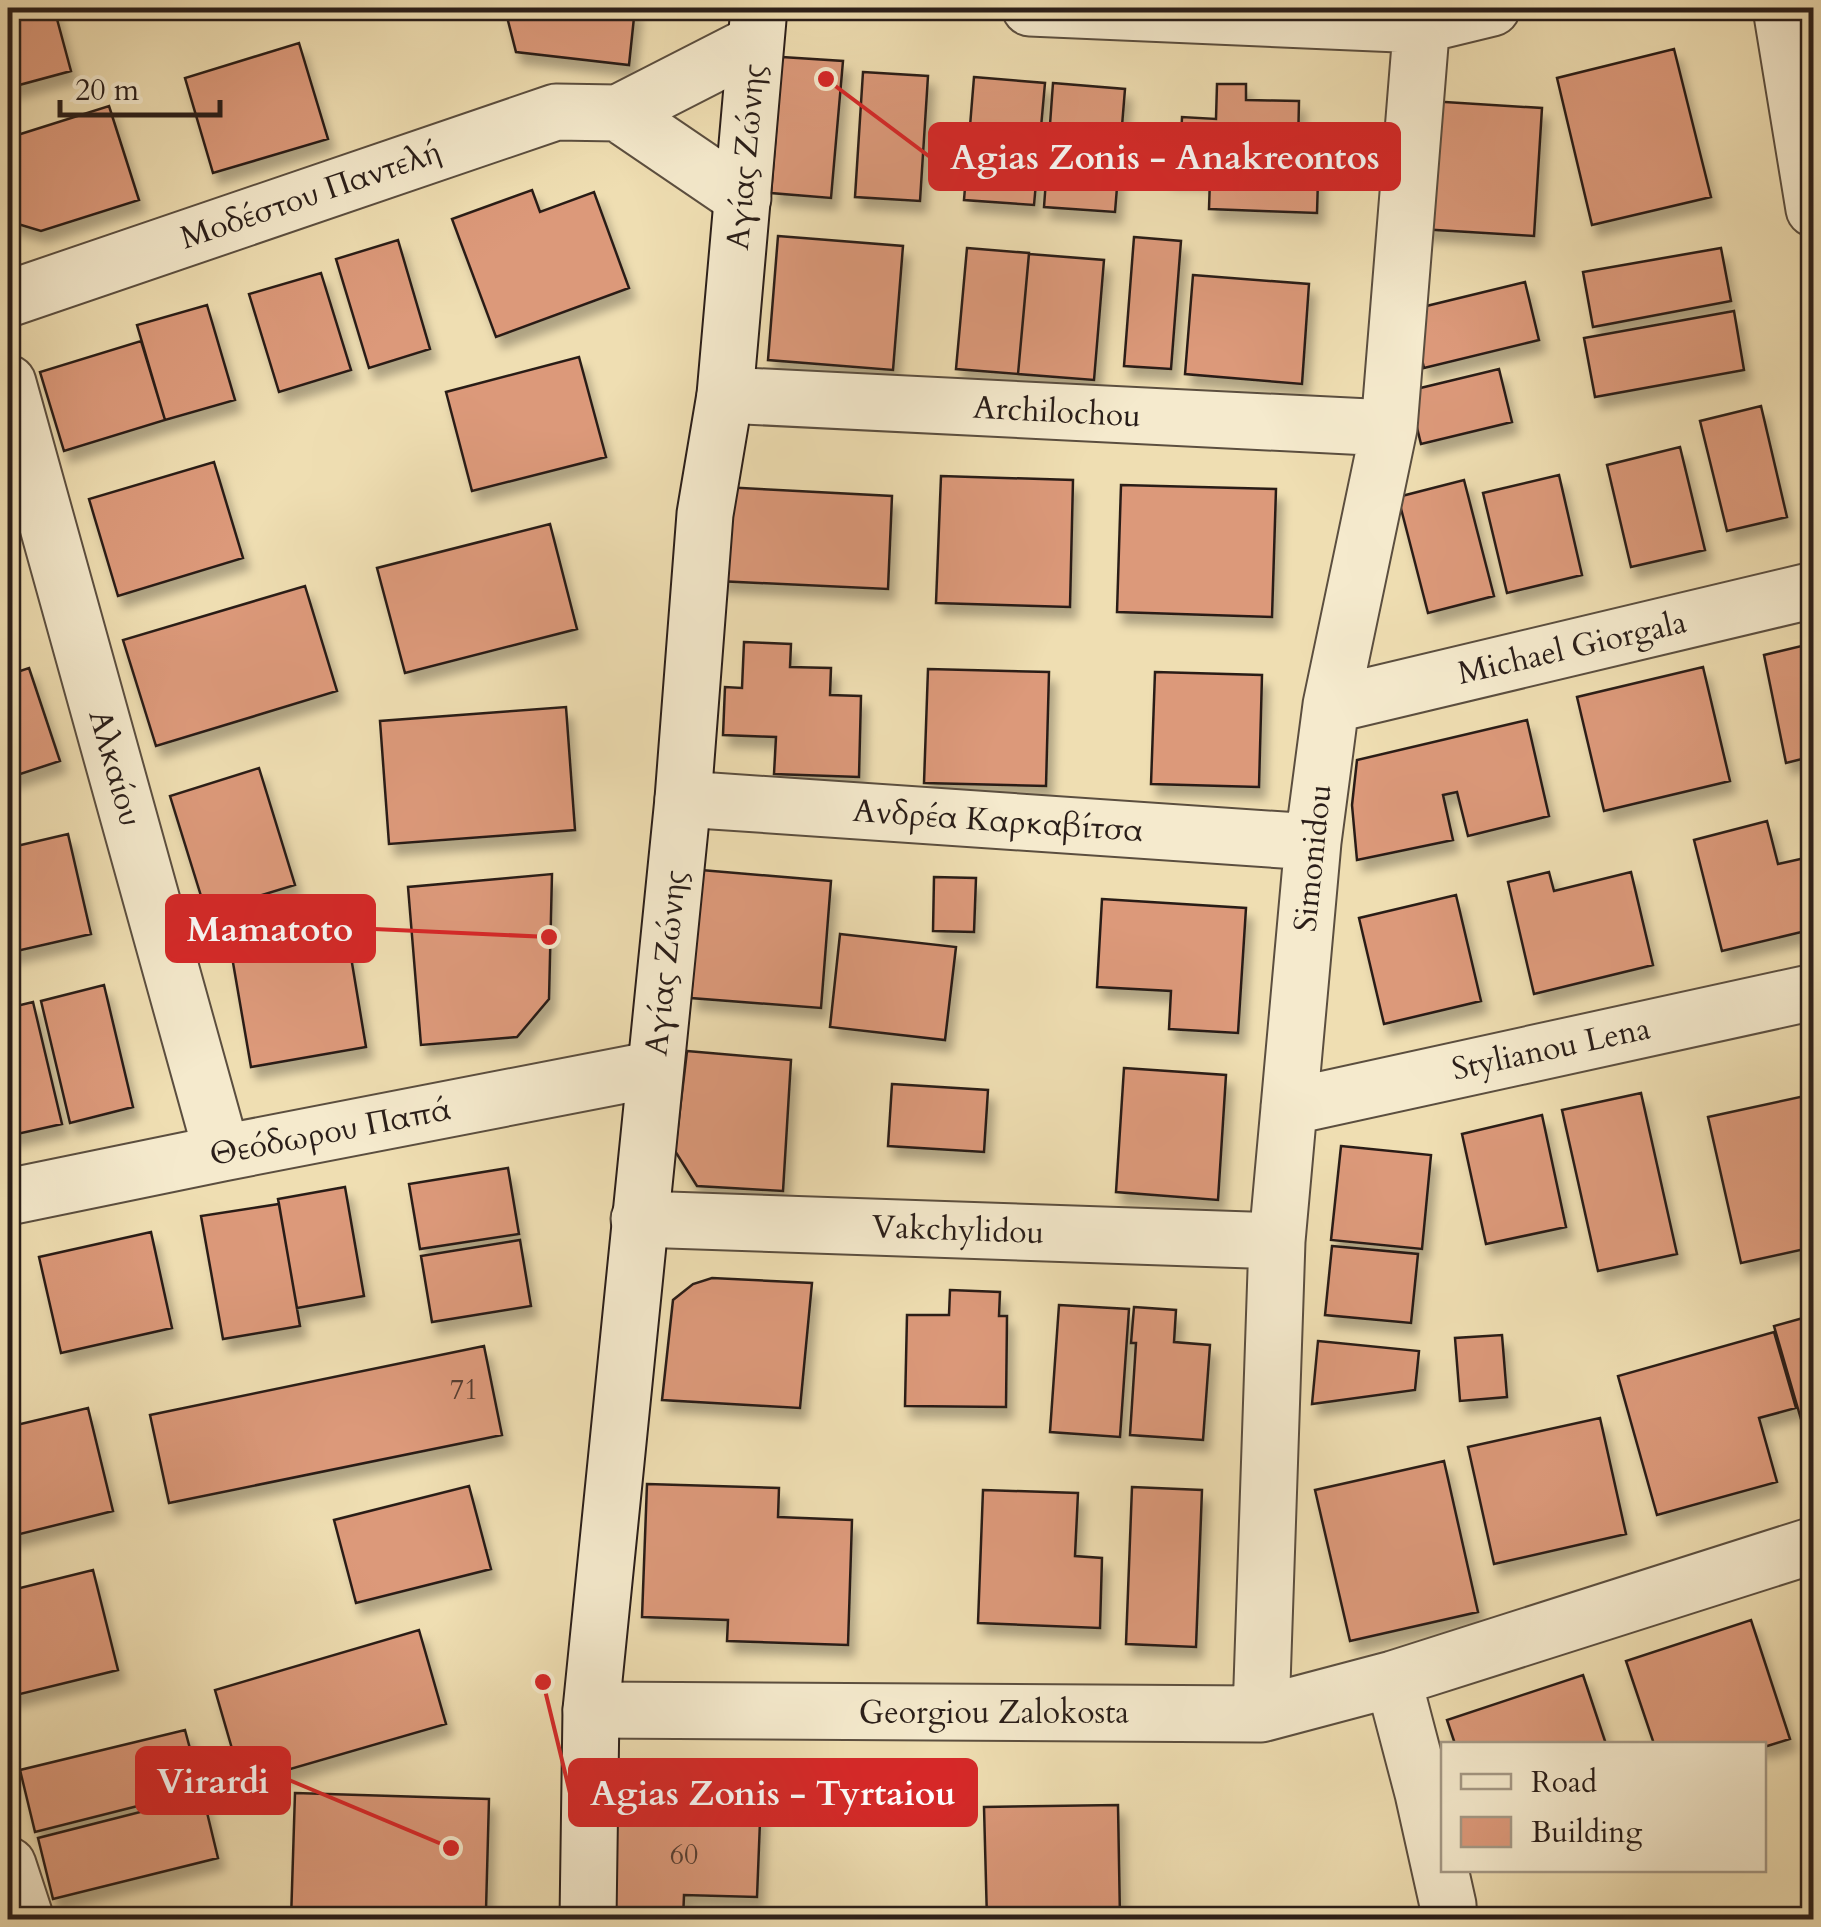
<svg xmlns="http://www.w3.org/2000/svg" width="1821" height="1927" viewBox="0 0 1821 1927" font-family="Cardo,serif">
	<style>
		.building { fill: #dc997a; stroke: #2a1e19; stroke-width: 2.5; filter: url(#shadow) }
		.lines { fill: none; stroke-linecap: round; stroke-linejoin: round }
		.street-casing { stroke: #5b4e3f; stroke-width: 59 }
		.secondary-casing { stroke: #2a1e19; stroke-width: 59 }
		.street { stroke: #f5eacd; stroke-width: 55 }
		.secondary { stroke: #f5eacd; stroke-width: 55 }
		.labels { text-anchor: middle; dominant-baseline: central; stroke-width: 8; stroke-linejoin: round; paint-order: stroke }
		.number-label { font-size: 28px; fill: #563d31 }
		.street-label { font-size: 32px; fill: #2a1e19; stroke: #f5eacd }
		.leader { fill: none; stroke: #d62828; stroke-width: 4 }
		.callout-dot { fill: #d62828; stroke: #f5eacd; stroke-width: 4 }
		.callout { fill: #d62828; stroke: #d62828; stroke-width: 4 }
		.callout-label { font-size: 35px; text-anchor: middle; font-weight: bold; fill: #fff }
	</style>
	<defs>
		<filter id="shadow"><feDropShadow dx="6" dy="11" stdDeviation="5" flood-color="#0004"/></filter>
	</defs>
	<rect width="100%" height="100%" fill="#efdeb2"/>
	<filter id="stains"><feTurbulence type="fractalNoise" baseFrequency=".002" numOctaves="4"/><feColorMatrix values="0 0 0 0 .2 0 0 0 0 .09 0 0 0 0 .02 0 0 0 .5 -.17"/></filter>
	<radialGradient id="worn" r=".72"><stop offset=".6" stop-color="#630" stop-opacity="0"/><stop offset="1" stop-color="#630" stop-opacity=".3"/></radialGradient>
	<path class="building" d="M 49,8 L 54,8 L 71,71 L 8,88 L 8,18 Z
		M 527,8 L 635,8 L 629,65 L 516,52 L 505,9 L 526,9 Z
		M 299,43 L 328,139 L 213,173 L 185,78 Z
		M 1674,49 L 1711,197 L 1592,225 L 1557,78 Z
		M 782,57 L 843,61 L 831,198 L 771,193 Z
		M 863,72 L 928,76 L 920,201 L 855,197 Z
		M 974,77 L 1045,83 L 1034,205 L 964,200 Z
		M 1053,83 L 1125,89 L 1115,212 L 1044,207 Z
		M 1217,84 L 1246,84 L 1246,100 L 1299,101 L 1298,146 L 1319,146 L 1317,213 L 1209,209 L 1210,178 L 1167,176 L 1168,139 L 1181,140 L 1182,117 L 1216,119 Z
		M 1429,101 L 1542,108 L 1534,236 L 1420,229 Z
		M 109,106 L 139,200 L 41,231 L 8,221 L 8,138 Z
		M 532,190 L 540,212 L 594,192 L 629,288 L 496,337 L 452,219 Z
		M 778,236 L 903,246 L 893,370 L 768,360 Z
		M 1134,237 L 1181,241 L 1171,369 L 1124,366 Z
		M 398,240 L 430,349 L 369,368 L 336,259 Z
		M 967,248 L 1029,253 L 1018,374 L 956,369 Z
		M 1721,248 L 1731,301 L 1593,327 L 1583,272 Z
		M 1029,254 L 1104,260 L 1094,380 L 1018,374 Z
		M 321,273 L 351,370 L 279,392 L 249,294 Z
		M 1193,275 L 1309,284 L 1302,384 L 1185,374 Z
		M 1525,282 L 1539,340 L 1424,368 L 1410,310 Z
		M 207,305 L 235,400 L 165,420 L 137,325 Z
		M 1734,311 L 1744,370 L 1595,397 L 1584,338 Z
		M 141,341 L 165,420 L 64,451 L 40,372 Z
		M 579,357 L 606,457 L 472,491 L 446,392 Z
		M 1499,369 L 1512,422 L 1421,444 L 1408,391 Z
		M 1761,406 L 1787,517 L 1727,531 L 1700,421 Z
		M 1680,447 L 1705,550 L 1631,567 L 1607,465 Z
		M 214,462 L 243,558 L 118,596 L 89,499 Z
		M 1559,475 L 1582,575 L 1507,593 L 1483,493 Z
		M 941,476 L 1073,480 L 1070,607 L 936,603 Z
		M 1464,480 L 1494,596 L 1428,613 L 1398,497 Z
		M 1121,485 L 1276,489 L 1272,617 L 1117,612 Z
		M 723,487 L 892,496 L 888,589 L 718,581 Z
		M 550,524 L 577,629 L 405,673 L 377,568 Z
		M 305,586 L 337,691 L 156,746 L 123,640 Z
		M 744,642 L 791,644 L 790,667 L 831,668 L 830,695 L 861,696 L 859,777 L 774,774 L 776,737 L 723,735 L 725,687 L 742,688 Z
		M 1814,643 L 1814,756 L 1786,763 L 1764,655 Z
		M 1703,667 L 1730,781 L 1604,811 L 1577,697 Z
		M 29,668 L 60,761 L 8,778 L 8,675 Z
		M 928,669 L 1049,672 L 1046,786 L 924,783 Z
		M 1155,672 L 1262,675 L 1259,787 L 1151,784 Z
		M 566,707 L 575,830 L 389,844 L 380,721 Z
		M 1527,720 L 1549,816 L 1468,836 L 1457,792 L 1443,795 L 1453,840 L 1357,860 L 1352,805 L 1357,760 Z
		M 259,768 L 295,885 L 206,912 L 170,796 Z
		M 1767,821 L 1778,864 L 1805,858 L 1814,893 L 1814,929 L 1722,951 L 1694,840 Z
		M 68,834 L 91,934 L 8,953 L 8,848 Z
		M 701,870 L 831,881 L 821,1008 L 691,998 Z
		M 1549,872 L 1554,891 L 1631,872 L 1653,965 L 1534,994 L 1508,882 Z
		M 552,874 L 549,999 L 517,1037 L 421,1045 L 408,887 Z
		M 934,877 L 976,878 L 974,932 L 933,931 Z
		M 1456,895 L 1481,1001 L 1384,1024 L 1359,918 Z
		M 1102,899 L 1246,908 L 1238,1033 L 1169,1029 L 1171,991 L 1097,987 Z
		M 347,933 L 366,1047 L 251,1067 L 231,951 Z
		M 840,934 L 956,947 L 945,1040 L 830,1027 Z
		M 104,985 L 133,1107 L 70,1123 L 41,1001 Z
		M 33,1002 L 62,1124 L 8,1136 L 8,1008 Z
		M 687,1051 L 791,1060 L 783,1191 L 697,1186 L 675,1151 Z
		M 1124,1068 L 1226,1075 L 1218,1200 L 1116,1192 Z
		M 892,1084 L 988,1090 L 984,1152 L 888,1146 Z
		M 1641,1093 L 1677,1254 L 1598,1271 L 1562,1110 Z
		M 1814,1094 L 1814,1247 L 1741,1263 L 1708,1117 Z
		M 1542,1115 L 1566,1227 L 1486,1244 L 1462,1134 Z
		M 1341,1146 L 1431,1155 L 1422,1249 L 1331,1240 Z
		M 508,1168 L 519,1234 L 420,1249 L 409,1184 Z
		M 345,1187 L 364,1296 L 297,1308 L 278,1199 Z
		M 279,1204 L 300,1326 L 223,1339 L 201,1216 Z
		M 151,1232 L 172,1328 L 61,1353 L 39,1257 Z
		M 520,1240 L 531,1306 L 432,1322 L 421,1256 Z
		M 1332,1246 L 1418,1254 L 1411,1323 L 1325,1315 Z
		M 712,1278 L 812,1283 L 800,1408 L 662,1400 L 673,1300 L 693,1284 Z
		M 950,1290 L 1000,1292 L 999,1316 L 1007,1316 L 1006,1407 L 905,1406 L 907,1315 L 949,1315 Z
		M 1059,1305 L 1129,1309 L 1120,1437 L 1050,1432 Z
		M 1134,1307 L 1176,1310 L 1174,1342 L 1210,1345 L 1203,1440 L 1130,1435 L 1136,1343 L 1131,1343 Z
		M 1814,1315 L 1814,1464 L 1774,1326 Z
		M 1774,1332 L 1796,1408 L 1759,1418 L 1777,1482 L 1657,1515 L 1618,1376 Z
		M 1502,1335 L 1507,1397 L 1460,1401 L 1455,1338 Z
		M 1318,1341 L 1419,1351 L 1415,1390 L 1312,1404 Z
		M 484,1346 L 502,1435 L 169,1503 L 150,1415 Z
		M 88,1408 L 113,1511 L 8,1537 L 8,1427 Z
		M 1600,1418 L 1626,1534 L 1494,1564 L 1468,1447 Z
		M 1444,1461 L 1478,1612 L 1350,1641 L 1315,1490 Z
		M 647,1484 L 779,1488 L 778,1517 L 852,1520 L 848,1645 L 727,1641 L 728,1620 L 642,1617 Z
		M 469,1486 L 491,1569 L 356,1603 L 334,1520 Z
		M 1132,1487 L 1202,1490 L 1196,1647 L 1126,1644 Z
		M 983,1490 L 1078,1493 L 1075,1556 L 1102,1558 L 1100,1628 L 978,1623 Z
		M 93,1570 L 118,1670 L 8,1697 L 8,1591 Z
		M 1751,1620 L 1790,1739 L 1764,1747 L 1764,1744 L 1654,1744 L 1626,1661 Z
		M 419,1630 L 446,1724 L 242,1783 L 215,1690 Z
		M 1583,1675 L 1606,1744 L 1455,1744 L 1447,1720 Z
		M 185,1730 L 201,1790 L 35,1832 L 20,1770 Z
		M 657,1767 L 762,1771 L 757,1897 L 684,1895 L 683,1920 L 606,1920 L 610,1815 L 655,1816 Z
		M 295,1793 L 489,1799 L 486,1910 L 439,1909 L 438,1920 L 291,1920 Z
		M 203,1796 L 218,1858 L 53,1899 L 38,1838 Z
		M 1118,1805 L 1120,1919 L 987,1920 L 984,1807 Z"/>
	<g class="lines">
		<g class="street-casing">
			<path id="street" d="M 1030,8 L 1422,25 L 1492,8
				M 1781,8 L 1814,209
				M 618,113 L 743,198
				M 8,299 L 556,112 L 618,113 L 755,43
				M 8,383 L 222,1153
				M 725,395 L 1389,428
				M 1331,705 L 1814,590
				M 683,799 L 1313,842
				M 1289,1107 L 1814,992
				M 8,1197 L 222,1153 L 655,1069
				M 639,1219 L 1277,1241
				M 1393,1679 L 1423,1793 L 1448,1905 L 1449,1920
				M 591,1710 L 1261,1714 L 1393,1679 L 1814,1545
				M 1261,1714 L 1277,1241 L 1313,842 L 1331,705 L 1389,428 L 1423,8
				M 8,1865 L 26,1920"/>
		</g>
		<g class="secondary-casing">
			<path id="secondary" d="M 588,1920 L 591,1710 L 683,799 L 705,514 L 725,395 L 759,8"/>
		</g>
		<use href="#street" class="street"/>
		<use href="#secondary" class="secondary"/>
	</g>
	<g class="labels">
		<g class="number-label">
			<text x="464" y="1390">71</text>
			<text x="684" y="1855">60</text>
		</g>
		<g class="street-label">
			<text transform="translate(746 157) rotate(-85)">Αγίας Ζώνης</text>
			<text transform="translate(311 195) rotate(-19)">Μοδέστου Παντελή</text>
			<text transform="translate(1057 412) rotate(3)">Archilochou</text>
			<text transform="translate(1572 648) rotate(-13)">Michael Giorgala</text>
			<text transform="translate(115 768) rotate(74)">Αλκαίου</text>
			<text transform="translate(998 821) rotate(4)">Ανδρέα Καρκαβίτσα</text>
			<text transform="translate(1313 858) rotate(-84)">Simonidou</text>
			<text transform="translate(666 963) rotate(-84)">Αγίας Ζώνης</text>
			<text transform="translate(1551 1049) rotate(-12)">Stylianou Lena</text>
			<text transform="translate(331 1132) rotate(-11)">Θεόδωρου Παπά</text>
			<text transform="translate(958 1230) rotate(2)">Vakchylidou</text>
			<text x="994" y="1713">Georgiou Zalokosta</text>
		</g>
	</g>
	<path class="leader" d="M826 79L930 157M549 937L374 929M451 1848L289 1780M543 1682L570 1793"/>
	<g class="callout-dot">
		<circle cx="826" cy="79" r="10"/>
		<circle cx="549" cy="937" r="10"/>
		<circle cx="451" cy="1848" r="10"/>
		<circle cx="543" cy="1682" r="10"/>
	</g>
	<g class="callout">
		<rect x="930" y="124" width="469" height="65" rx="10"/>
		<rect x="167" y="896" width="207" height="65" rx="10"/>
		<rect x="137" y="1748" width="152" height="65" rx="10"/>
		<rect x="570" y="1760" width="406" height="65" rx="10"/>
	</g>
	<g class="callout-label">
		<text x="1165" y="169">Agias Zonis - Anakreontos</text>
		<text x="270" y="941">Mamatoto</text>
		<text x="213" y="1793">Virardi</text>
		<text x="773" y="1805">Agias Zonis - Tyrtaiou</text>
	</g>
	<rect width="1821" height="1927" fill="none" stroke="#efdeb2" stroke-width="40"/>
	<rect x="10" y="10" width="1801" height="1907" fill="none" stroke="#2a1e19" stroke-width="5"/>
	<rect x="20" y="20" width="1781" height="1887" fill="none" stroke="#2a1e19" stroke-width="2.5"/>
	<rect x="1441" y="1742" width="325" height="130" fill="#f5eacd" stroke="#a49885" stroke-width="2.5"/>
	<rect x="1461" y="1774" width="50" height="15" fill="#f5eacd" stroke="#a49885" stroke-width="2.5"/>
	<text x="1531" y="1792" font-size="30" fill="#2a1e19">Road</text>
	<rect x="1461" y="1817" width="50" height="30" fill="#dc997a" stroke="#a49885" stroke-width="2.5"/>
	<text x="1531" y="1842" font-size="30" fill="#2a1e19">Building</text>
	<path d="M60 100v15h160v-15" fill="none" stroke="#2a1e19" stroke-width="5"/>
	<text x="75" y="100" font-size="30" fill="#2a1e19" stroke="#f5eacd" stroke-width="8" paint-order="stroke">20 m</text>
	<rect width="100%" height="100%" filter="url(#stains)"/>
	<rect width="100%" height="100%" fill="url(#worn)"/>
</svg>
